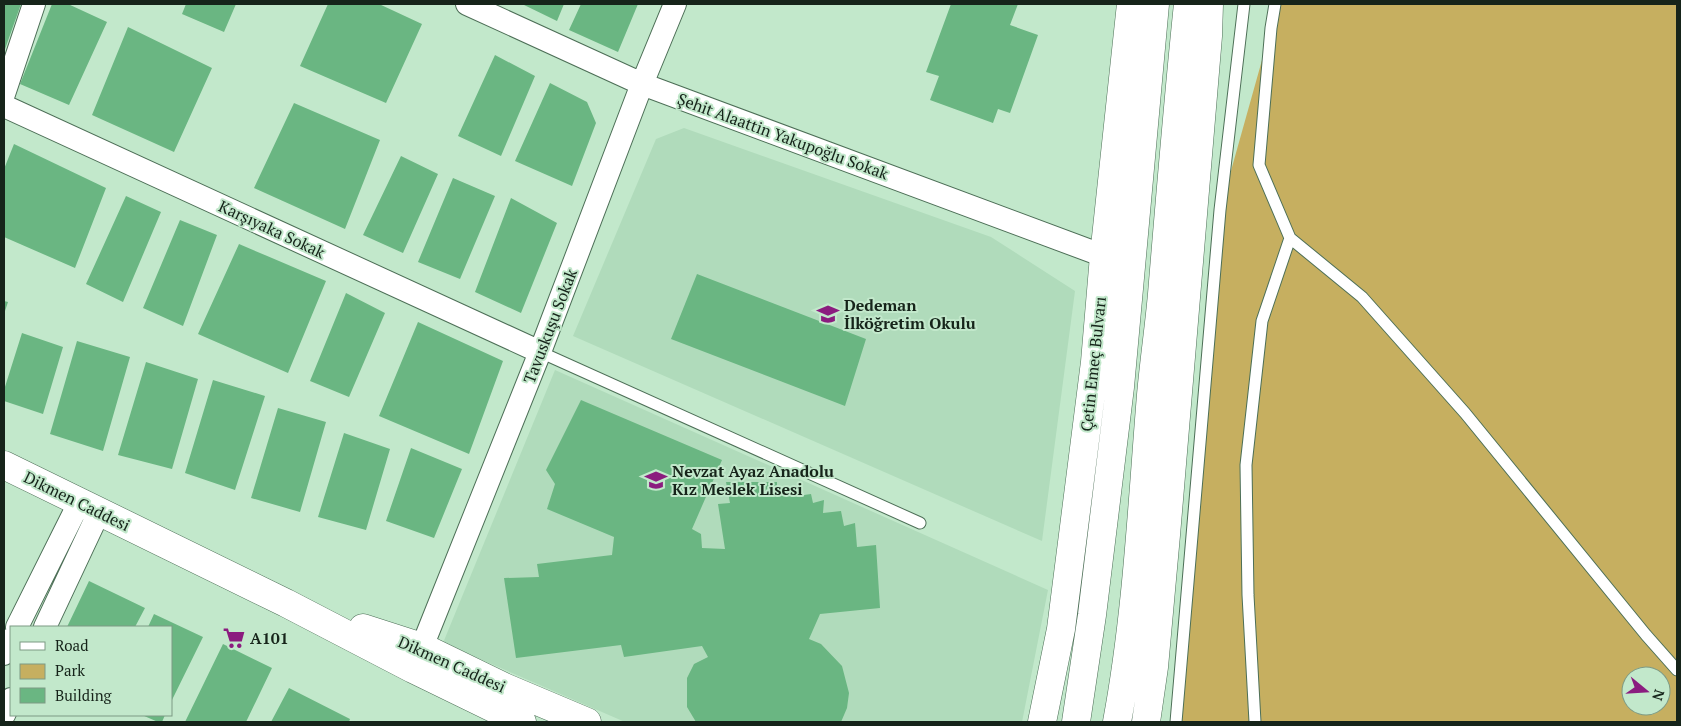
<svg xmlns="http://www.w3.org/2000/svg" width="1681" height="726" viewBox="0 0 1681 726" font-family="'PT Serif',serif">
	<style>
		.built { fill: #b0dbbb }
		.green { fill: #c6af60; fill-rule: evenodd }
		.building { fill: #6ab682 }
		.lines { fill: none; stroke-linecap: round; stroke-linejoin: round }
		.lane-casing { stroke: #4d6f57; stroke-width: 13 }
		.street-casing { stroke: #4d6f57; stroke-width: 24 }
		.primary-casing { stroke: #4d6f57; stroke-width: 29 }
		.lane { stroke: #fff; stroke-width: 11 }
		.street { stroke: #fff; stroke-width: 22 }
		.primary { stroke: #fff; stroke-width: 28 }
		.labels { text-anchor: middle; dominant-baseline: central; stroke-width: 4; stroke-linejoin: round; paint-order: stroke }
		.street-label { font-size: 16px; fill: #16241a; stroke: #c2e8cb }
		.poi-label { font-size: 16px; font-weight: bold; fill: #16241a; stroke: #c2e8cb; text-anchor: start }
	</style>
	<rect width="100%" height="100%" fill="#c2e8cb"/>
	<path class="built" d="M 684,128 L 991,237 L 1075,291 L 1042,541 L 573,336 L 656,139 Z
		M 555,370 L 1048,590 L 1022,722 L 625,722 L 443,643 Z"/>
	<path class="green" d="M 1275,4 L 1677,4 L 1677,722 L 1176,722 L 1220,210 L 1271,28 ZM 1631,676 L 1661,676 L 1661,706 L 1631,706 Z"/>
	<path class="building" d="M 4,4 L 21,4 L 4,52 Z
		M 52,4 L 68,4 L 107,22 L 69,105 L 20,84 Z
		M 186,4 L 236,4 L 224,32 L 182,14 Z
		M 328,4 L 379,4 L 422,24 L 386,103 L 300,66 Z
		M 522,4 L 564,4 L 557,21 Z
		M 581,4 L 638,4 L 618,52 L 569,30 Z
		M 951,4 L 1018,4 L 1010,25 L 1038,35 L 1010,113 L 998,109 L 993,123 L 930,100 L 939,76 L 926,72 Z
		M 128,27 L 212,68 L 174,152 L 92,115 Z
		M 495,55 L 535,76 L 501,156 L 458,136 Z
		M 550,83 L 587,102 L 596,123 L 572,186 L 515,161 Z
		M 294,103 L 380,140 L 345,229 L 254,188 Z
		M 14,144 L 106,188 L 75,268 L 4,237 L 4,169 Z
		M 401,156 L 438,174 L 403,253 L 363,235 Z
		M 453,178 L 495,196 L 460,279 L 418,262 Z
		M 126,196 L 161,212 L 123,302 L 86,284 Z
		M 511,198 L 557,223 L 521,313 L 475,292 Z
		M 180,220 L 217,235 L 183,326 L 143,308 Z
		M 239,244 L 326,281 L 288,373 L 198,334 Z
		M 697,274 L 866,339 L 845,406 L 671,339 Z
		M 346,293 L 385,313 L 349,397 L 310,381 Z
		M 4,301 L 8,302 L 4,314 Z
		M 418,322 L 503,361 L 469,454 L 379,416 Z
		M 22,333 L 63,347 L 43,414 L 4,401 L 4,390 Z
		M 77,341 L 130,357 L 103,451 L 50,434 Z
		M 146,362 L 198,379 L 172,469 L 118,455 Z
		M 213,380 L 265,396 L 235,490 L 185,473 Z
		M 581,400 L 722,460 L 692,529 L 701,534 L 702,548 L 725,549 L 718,504 L 730,503 L 726,482 L 777,482 L 777,490 L 790,489 L 791,497 L 811,494 L 813,503 L 824,500 L 823,513 L 841,511 L 844,526 L 855,523 L 857,547 L 876,545 L 880,608 L 820,614 L 809,639 L 821,644 L 842,666 L 849,693 L 847,708 L 841,722 L 696,722 L 687,707 L 687,678 L 694,664 L 708,657 L 702,646 L 624,657 L 621,645 L 516,658 L 504,578 L 539,577 L 537,564 L 612,555 L 614,537 L 547,509 L 555,484 L 546,470 Z
		M 278,408 L 326,422 L 300,512 L 251,498 Z
		M 344,433 L 390,449 L 366,530 L 318,517 Z
		M 411,448 L 462,469 L 434,538 L 386,521 Z
		M 89,581 L 145,608 L 135,627 L 67,627 Z
		M 154,614 L 203,637 L 171,702 L 171,627 L 148,627 Z
		M 223,644 L 272,668 L 246,722 L 185,722 Z
		M 289,688 L 350,719 L 349,722 L 271,722 Z
		M 142,715 L 165,715 L 162,722 L 158,722 Z"/>
	<g class="lines">
		<g class="lane-casing">
			<path id="lane" d="M 1275,4 L 1271,28 L 1259,165 L 1290,238 L 1362,297 L 1465,413 L 1646,635 L 1677,670
				M 540,352 L 920,523
				M 1176,722 L 1220,210 L 1244,4
				M 1255,722 L 1248,595 L 1246,465 L 1262,321 L 1290,238"/>
		</g>
		<g class="street-casing">
			<path id="street" d="M 467,4 L 642,84 L 1104,256
				M 4,94 L 34,4
				M 4,106 L 540,352
				M 17,627 L 79,503
				M 45,627 L 99,512
				M 422,647 L 540,352 L 642,84 L 675,4
				M 4,654 L 11,639
				M 4,715 L 11,699"/>
		</g>
		<g class="primary-casing">
			<path id="primary" d="M 4,465 L 286,603 L 413,669 L 522,722
				M 363,628 L 422,647 L 504,687 L 587,722
				M 1042,722 L 1061,629 L 1095,362 L 1104,256 L 1131,4
				M 1076,722 L 1092,615 L 1120,387 L 1155,4
				M 1117,722 C 1137,615 1142,504 1151,395 C 1154,361 1159,328 1162,294 C 1170,197 1178,100 1188,4
				M 1146,722 L 1154,667 L 1166,535 L 1208,36 L 1209,4"/>
		</g>
		<use href="#lane" class="lane"/>
		<use href="#street" class="street"/>
		<use href="#primary" class="primary"/>
	</g>
	<defs>
		<g id="school-bare" transform="scale(1.725)"><path d="M0-5L7-2L0 1L-7-2ZM-4 1L0 2.5L4 1V4Q0 6-4 4Z" fill="#8b1c7f" stroke="#c2e8cb" stroke-width="2.5" paint-order="stroke"/></g>
		<g id="supermarket-bare" transform="scale(1.725)"><path d="M-6-5.5h2.5l.6 2H6L4.5 2H-2.5L-4.4-4H-6ZM-1.5 3.2a1.3 1.3 0 1 0 .1 0ZM3 3.2a1.3 1.3 0 1 0 .1 0Z" fill="#8b1c7f" stroke="#c2e8cb" stroke-width="2.5" paint-order="stroke"/></g>
	</defs>
	<g fill-rule="evenodd">
		<use href="#school-bare" x="828" y="314"/>
		<use href="#school-bare" x="656" y="480"/>
		<use href="#supermarket-bare" x="234" y="638"/>
	</g>
	<g class="labels">
		<g class="street-label">
			<text transform="translate(783 136) rotate(20)">Şehit Alaattin Yakupoğlu Sokak</text>
			<text transform="translate(272 229) rotate(25)">Karşıyaka Sokak</text>
			<text transform="translate(550 326) rotate(-69)">Tavuskuşu Sokak</text>
			<text transform="translate(1093 364) rotate(-84)">Çetin Emeç Bulvarı</text>
			<text transform="translate(77 501) rotate(26)">Dikmen Caddesi</text>
			<text transform="translate(452 664) rotate(24)">Dikmen Caddesi</text>
		</g>
		<g class="poi-label">
			<text x="844" y="305">Dedeman<tspan x="844" dy="18">İlköğretim Okulu</tspan></text>
			<text x="672" y="471">Nevzat Ayaz Anadolu<tspan x="672" dy="18">Kız Meslek Lisesi</tspan></text>
			<text x="250" y="638">A101</text>
		</g>
	</g>
	<rect width="1681" height="726" fill="none" stroke="#16241a" stroke-width="10"/>
	<rect x="10" y="626" width="162" height="90" fill="#c2e8cb" stroke="#7d9a84"/>
	<rect x="20" y="642" width="25" height="8" fill="#ffffff" stroke="#7d9a84"/>
	<text x="55" y="651" font-size="15" fill="#16241a">Road</text>
	<rect x="20" y="664" width="25" height="15" fill="#c6af60" stroke="#7d9a84"/>
	<text x="55" y="676" font-size="15" fill="#16241a">Park</text>
	<rect x="20" y="688" width="25" height="15" fill="#6ab682" stroke="#7d9a84"/>
	<text x="55" y="701" font-size="15" fill="#16241a">Building</text>
	<g transform="translate(1646 691) rotate(108)"><circle r="24" fill="#c2e8cb" stroke="#7d9a84"/>
	<path d="M0-4L9 19L0 12L-9 19Z" fill="#8b1c7f"/>
	<text y="-8" font-size="14" font-weight="bold" text-anchor="middle" fill="#16241a">N</text>
	</g>
</svg>
